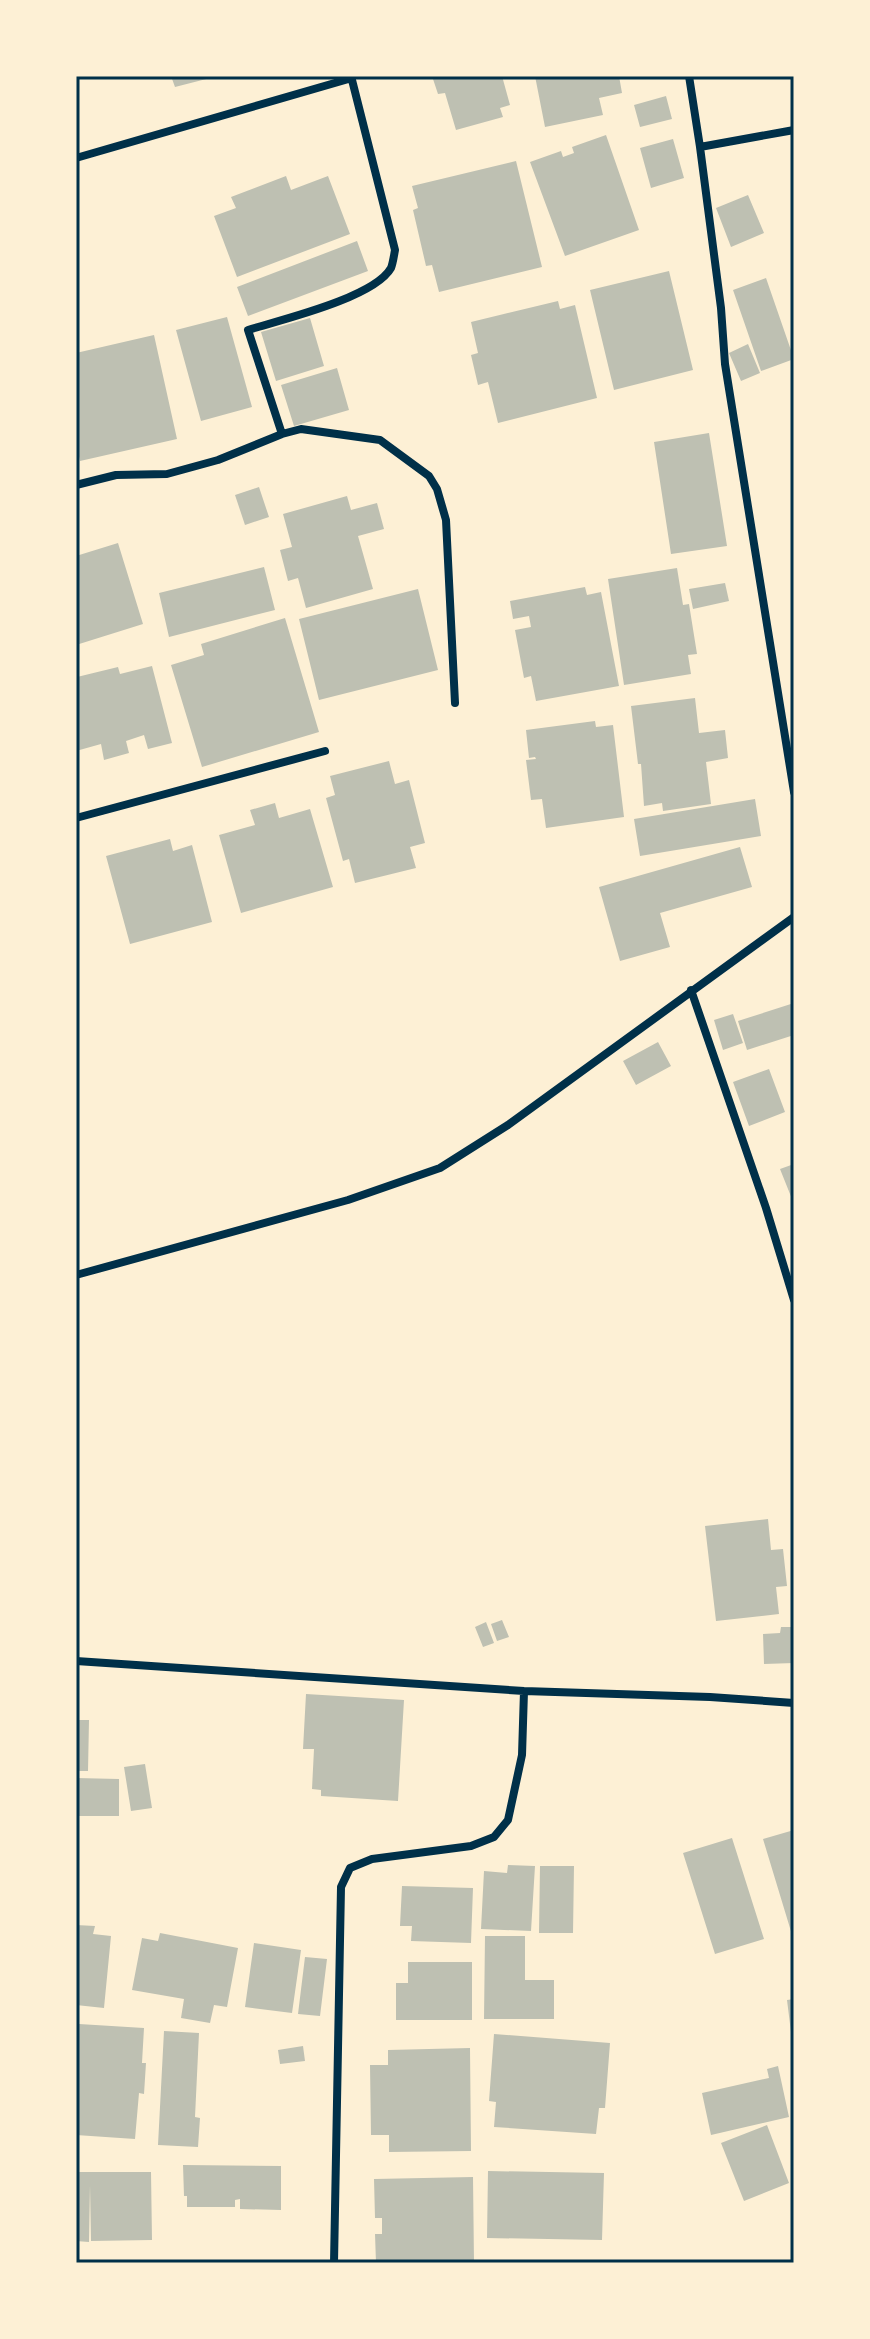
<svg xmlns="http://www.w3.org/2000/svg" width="870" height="2339" viewBox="0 0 870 2339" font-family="'PT Sans',sans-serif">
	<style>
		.building { fill: #bec0b2 }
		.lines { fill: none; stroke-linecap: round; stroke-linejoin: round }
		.minor { stroke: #003049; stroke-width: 8 }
		.neatline { fill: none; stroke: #003049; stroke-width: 3 }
	</style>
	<rect width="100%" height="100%" fill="#fdf0d5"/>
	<path class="building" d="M 171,76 L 214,76 L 214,77 L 175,87 Z
		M 432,76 L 502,76 L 510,105 L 500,108 L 503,117 L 456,130 L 445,93 L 438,94 Z
		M 535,76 L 619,76 L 622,93 L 599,98 L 603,115 L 545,127 Z
		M 666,96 L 672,119 L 640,127 L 634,105 Z
		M 606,135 L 639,230 L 565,256 L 530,162 L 561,151 L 563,157 L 574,153 L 572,147 Z
		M 673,139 L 684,178 L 651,188 L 640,148 Z
		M 516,161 L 542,267 L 439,292 L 432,265 L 426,266 L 413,210 L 418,208 L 412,186 Z
		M 286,176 L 291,190 L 328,176 L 350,234 L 237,277 L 214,216 L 236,208 L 231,197 Z
		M 748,195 L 764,233 L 731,247 L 716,208 Z
		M 357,241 L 368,271 L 248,316 L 237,287 Z
		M 669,271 L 693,370 L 614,390 L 590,290 Z
		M 766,278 L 794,359 L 761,371 L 733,290 Z
		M 558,301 L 560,309 L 575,305 L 597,398 L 498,423 L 488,382 L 478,385 L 471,355 L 478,353 L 471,322 Z
		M 227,317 L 252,407 L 201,421 L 176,330 Z
		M 310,318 L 324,366 L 276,381 L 261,332 Z
		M 154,335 L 177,439 L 80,461 L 76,442 L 76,353 Z
		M 748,344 L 760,373 L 741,381 L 729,353 Z
		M 337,368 L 349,410 L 294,426 L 281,385 Z
		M 709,433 L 727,546 L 671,554 L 654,442 Z
		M 259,487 L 269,517 L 245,525 L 235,495 Z
		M 347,496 L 351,510 L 377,503 L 384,529 L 358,536 L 373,589 L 306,608 L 298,578 L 288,581 L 280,550 L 292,547 L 283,514 Z
		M 118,543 L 143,624 L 76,645 L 76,556 Z
		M 264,567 L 275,610 L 169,637 L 159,593 Z
		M 677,568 L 683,605 L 689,604 L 697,654 L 688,655 L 691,674 L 624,685 L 608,579 Z
		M 725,583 L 729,601 L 693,609 L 689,589 Z
		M 585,587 L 587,595 L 601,592 L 619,686 L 536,701 L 531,676 L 524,678 L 515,630 L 531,627 L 529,616 L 513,619 L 510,601 Z
		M 418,589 L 438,670 L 319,700 L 299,619 Z
		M 285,618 L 319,732 L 202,767 L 171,665 L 204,655 L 201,644 Z
		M 152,666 L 172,743 L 148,749 L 144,735 L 126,741 L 129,753 L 104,760 L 101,744 L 76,751 L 77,677 L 118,667 L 120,674 Z
		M 695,698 L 699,733 L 725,730 L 728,758 L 706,762 L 711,804 L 663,811 L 662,803 L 644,806 L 641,764 L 638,764 L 631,706 Z
		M 595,721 L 596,727 L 613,725 L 624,817 L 546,828 L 542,799 L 531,800 L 526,760 L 536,759 L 535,757 L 529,758 L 526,730 Z
		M 389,761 L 395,784 L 409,780 L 425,843 L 410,847 L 416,868 L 355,883 L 349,859 L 343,861 L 326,798 L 335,795 L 330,776 Z
		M 755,799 L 761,836 L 640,856 L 634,819 Z
		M 275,803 L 279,818 L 310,809 L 333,887 L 241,913 L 219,835 L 255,825 L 250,810 Z
		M 170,839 L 173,851 L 192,845 L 212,922 L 130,944 L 106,856 Z
		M 740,847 L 752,887 L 660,913 L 670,947 L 620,961 L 599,887 Z
		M 794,1003 L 794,1035 L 747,1050 L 738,1021 Z
		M 733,1014 L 743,1043 L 723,1050 L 714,1020 Z
		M 658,1042 L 671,1066 L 636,1085 L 623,1061 Z
		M 769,1069 L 785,1112 L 749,1126 L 733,1082 Z
		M 794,1164 L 794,1204 L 780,1169 Z
		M 768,1519 L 771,1550 L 783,1549 L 787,1586 L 776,1587 L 779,1614 L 716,1621 L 705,1526 Z
		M 502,1620 L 509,1637 L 497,1641 L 491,1624 Z
		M 486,1622 L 494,1643 L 483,1647 L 475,1627 Z
		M 781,1627 L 794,1627 L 794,1663 L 764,1664 L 763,1634 L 780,1633 Z
		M 306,1694 L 404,1700 L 398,1801 L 321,1796 L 321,1790 L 312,1789 L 314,1749 L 303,1749 Z
		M 76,1720 L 89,1720 L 88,1771 L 76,1771 Z
		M 145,1764 L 152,1808 L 131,1811 L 124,1767 Z
		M 76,1778 L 119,1779 L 119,1816 L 76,1816 Z
		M 794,1830 L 794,1938 L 793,1938 L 763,1839 Z
		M 732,1838 L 764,1939 L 715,1954 L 683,1853 Z
		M 508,1865 L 535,1866 L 531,1931 L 481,1929 L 484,1871 L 507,1873 Z
		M 540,1866 L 574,1866 L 573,1933 L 539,1933 Z
		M 402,1886 L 473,1888 L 471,1943 L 411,1941 L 412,1926 L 400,1926 Z
		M 76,1925 L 95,1926 L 93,1934 L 111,1936 L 104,2008 L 76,2005 Z
		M 160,1933 L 238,1948 L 227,2007 L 214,2005 L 210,2023 L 181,2018 L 184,1999 L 132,1990 L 142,1938 L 158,1941 Z
		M 485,1936 L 525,1936 L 525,1980 L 554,1980 L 554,2019 L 484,2019 Z
		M 254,1943 L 301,1950 L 292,2013 L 245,2007 Z
		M 305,1957 L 327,1959 L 320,2016 L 298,2014 Z
		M 408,1962 L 472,1962 L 472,2020 L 396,2020 L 396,1983 L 408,1983 Z
		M 794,1999 L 794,2040 L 792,2040 L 787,2000 Z
		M 79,2024 L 144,2028 L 142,2063 L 146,2063 L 144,2094 L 139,2093 L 135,2139 L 76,2135 L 76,2047 Z
		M 164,2031 L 199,2033 L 195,2117 L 200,2118 L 198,2147 L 158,2145 Z
		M 494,2034 L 610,2043 L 605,2108 L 599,2108 L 596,2134 L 494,2127 L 496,2102 L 489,2101 Z
		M 303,2046 L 305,2061 L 280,2064 L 278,2050 Z
		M 470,2048 L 471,2151 L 389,2152 L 389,2135 L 371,2135 L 370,2065 L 388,2065 L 388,2050 Z
		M 778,2066 L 789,2117 L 711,2135 L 702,2093 L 769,2078 L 767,2069 Z
		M 767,2125 L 789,2183 L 744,2201 L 721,2143 Z
		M 183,2165 L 281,2166 L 281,2210 L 240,2209 L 240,2199 L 235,2200 L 235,2207 L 187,2207 L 187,2196 L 184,2196 Z
		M 488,2171 L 604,2173 L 602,2240 L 487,2238 Z
		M 76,2172 L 151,2172 L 152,2240 L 91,2241 L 90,2185 L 89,2242 L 76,2241 Z
		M 473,2177 L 474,2263 L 376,2263 L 375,2234 L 382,2234 L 382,2218 L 375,2218 L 374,2179 Z"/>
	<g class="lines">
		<path class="minor" d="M 689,76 L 700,147 L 794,130
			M 700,147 L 721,308 L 725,364 L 794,792
			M 76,158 L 352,78
			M 282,434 L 248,330 C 280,320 374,298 391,268 C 393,263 394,255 395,250 L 351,76
			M 76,485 L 116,475 L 167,474 L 218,460 L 282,434 L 301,429 L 380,440 L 429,476 L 437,489 L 446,520 L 455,703
			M 76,818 L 325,751
			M 691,990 L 766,1208 L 794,1300
			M 76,1275 L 348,1200 L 440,1168 L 508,1125 L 794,917
			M 76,1661 L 524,1691 L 710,1697 L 794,1703
			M 334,2263 L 341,1887 L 350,1868 L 372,1859 L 471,1846 L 494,1837 L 508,1820 L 522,1755 L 524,1691"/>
	</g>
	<rect width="870" height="2339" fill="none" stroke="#fdf0d5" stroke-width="156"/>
	<rect x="78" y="78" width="714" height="2183" class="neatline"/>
</svg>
